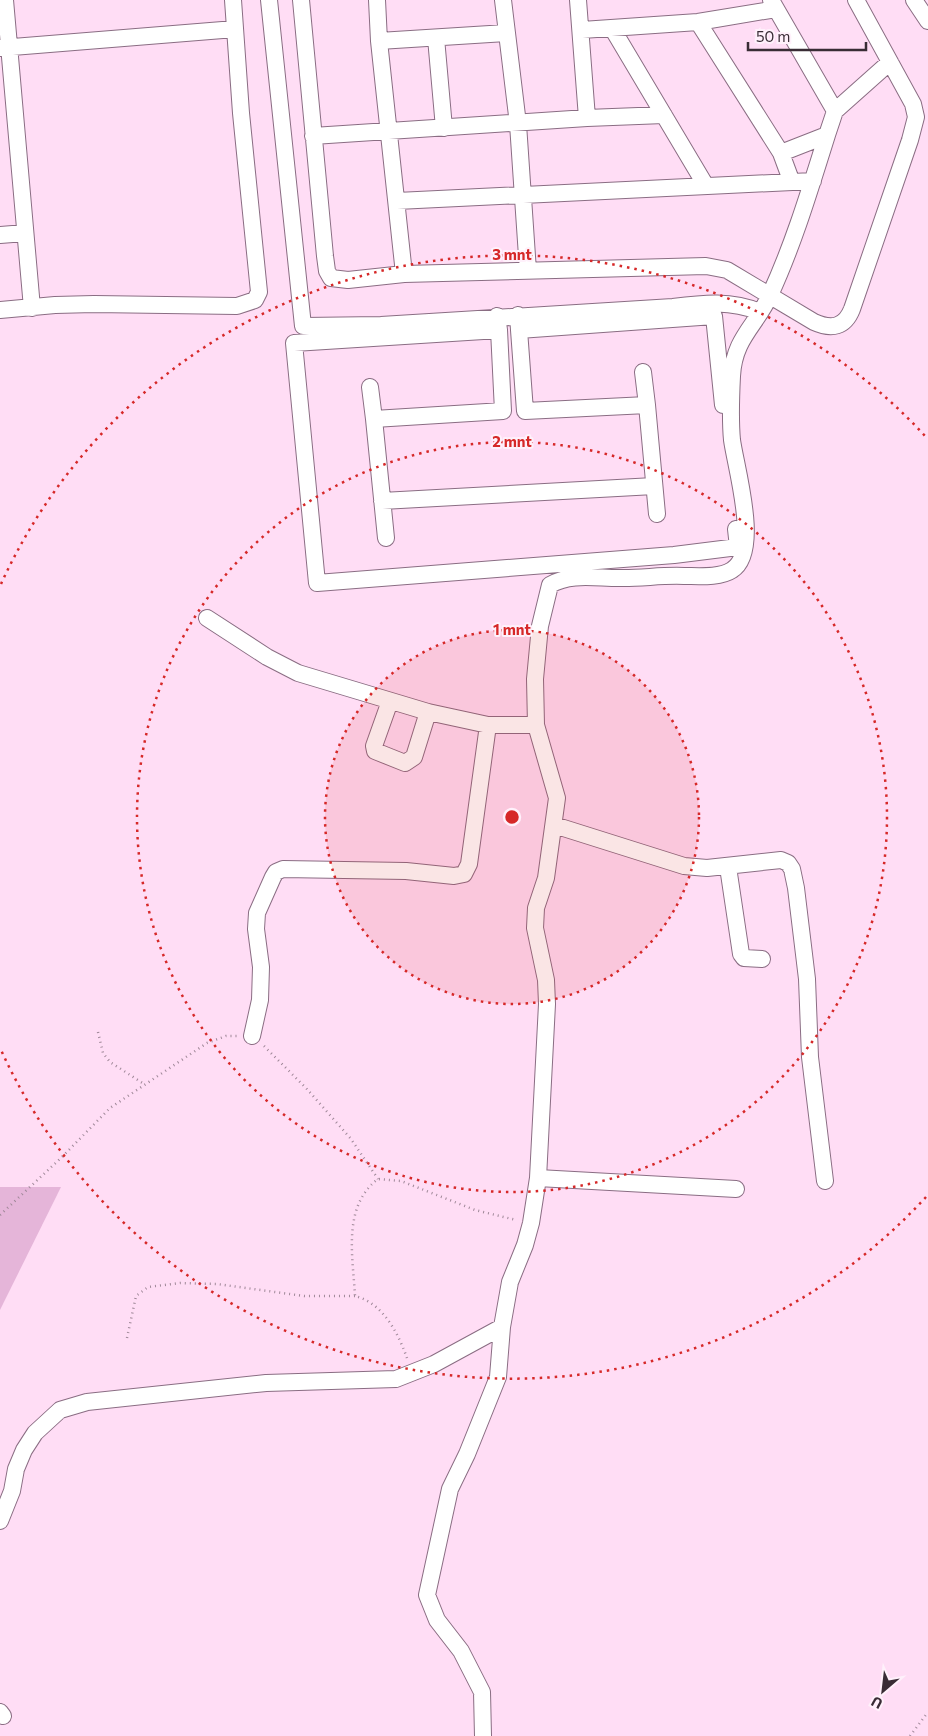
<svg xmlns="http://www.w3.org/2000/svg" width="928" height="1736" viewBox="0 0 928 1736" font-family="Commissioner,sans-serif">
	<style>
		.green { fill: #e5b5d9 }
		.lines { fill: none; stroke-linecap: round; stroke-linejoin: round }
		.minor-casing { stroke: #8a6d83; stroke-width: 18 }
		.path { stroke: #9f8898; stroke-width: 2.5; stroke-dasharray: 1 4; stroke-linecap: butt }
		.minor { stroke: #fff; stroke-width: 16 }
		.ring { fill: none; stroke: #d62828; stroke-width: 2.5; stroke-dasharray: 2.5 5 }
		.centre { fill: #d62828; stroke: #fff1fb; stroke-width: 2.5 }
		.ring-label { font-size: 15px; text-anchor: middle; font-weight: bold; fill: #d62828; stroke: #fff1fb; stroke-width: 4; stroke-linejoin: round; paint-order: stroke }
	</style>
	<rect width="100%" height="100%" fill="#ffddf5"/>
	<path class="green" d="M 0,1187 L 61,1187 L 0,1310 Z"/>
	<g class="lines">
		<g class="minor-casing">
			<path id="minor" d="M 5,0 L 32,308
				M 269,0 L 303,326 L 381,325 L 673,307 C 704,303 731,300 760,312
				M 301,0 L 325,256 L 327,271 L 331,278 L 348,280 L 404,274 L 706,266 L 727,270 L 814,322 C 832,330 845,327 852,309 L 910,140 L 916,117 L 913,104 L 856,0
				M 377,0 L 379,41 L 404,274
				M 503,0 L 518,124 L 528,271
				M 578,0 L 587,118
				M 771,0 L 835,111 L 827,135 L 781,153
				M 914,0 L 928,21
				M 698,22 L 781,153 L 791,180
				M 612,28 L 706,186
				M 582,30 L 698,22 L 776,9
				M 436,38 L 444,128
				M 379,41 L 506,33
				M 0,48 L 235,29
				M 835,111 L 890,62
				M 313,136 L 587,118 L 664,115
				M 397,201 L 813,181
				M 0,235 L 25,233
				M 0,310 L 55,305 L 94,304 L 237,306 L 255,300 L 259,292 L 241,113 L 233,0
				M 518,315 L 519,330 L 714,316 L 723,405
				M 497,316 L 499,330 L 294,343 L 317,583 L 674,555 L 738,547 L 736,529
				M 519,330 L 525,411 L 647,405 L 657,514
				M 643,372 L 647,405
				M 370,387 L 374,419
				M 382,501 L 654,486
				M 386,538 L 374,419 L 503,411 L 499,330
				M 207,618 L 267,657 L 298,673 L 428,712 L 488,725 L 536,725
				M 390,701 L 374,746 L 375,751 L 405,763 L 414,757 L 428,712
				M 554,825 L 684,866 L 707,868 L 781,860 L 788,863 L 792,869 L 796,888 L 807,979 L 810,1057 L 825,1181
				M 728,867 L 741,954 L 744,958 L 762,959
				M 252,1036 L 260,1000 L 261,967 L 256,929 L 257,913 L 273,877 L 276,872 L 283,869 L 406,871 L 454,876 L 464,874 L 469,864 L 488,725
				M 538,1178 L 736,1189
				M 0,1521 L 12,1491 L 16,1469 L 24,1450 L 35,1433 L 60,1410 L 87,1402 L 266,1383 L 396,1379 L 434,1364 L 502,1327
				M 0,1712 L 3,1716
				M 483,1736 L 482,1692 L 461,1651 L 437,1620 L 427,1595 L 450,1489 L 467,1454 L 498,1377 L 502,1327 L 510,1282 L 525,1245 L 531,1223 L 538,1178 L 547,1004 L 546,980 L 535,928 L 536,908 L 546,878 L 557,798 L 536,725 L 535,679 L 540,626 L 550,585 C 572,572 599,579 624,578 C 644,578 664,575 684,576 C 698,576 720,578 732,570 C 761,552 736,469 732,440 C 730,419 731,396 732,376 C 734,338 756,326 770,295 C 794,243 810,189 827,135"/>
		</g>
		<path class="path" d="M 98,1032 L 103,1053 L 110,1062 L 144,1084
			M 264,1046 L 306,1088 L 351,1139 L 378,1179
			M 0,1215 L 62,1157 L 110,1108 L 207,1043 L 226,1036 L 237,1036
			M 127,1338 L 136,1296 L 148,1287 L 180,1283 L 217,1284 L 304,1296 L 355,1296
			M 407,1358 C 398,1333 383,1303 355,1296 C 353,1257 342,1206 378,1179 L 401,1181 L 475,1210 L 516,1220
			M 910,1736 L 928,1712"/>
		<use href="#minor" class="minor"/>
	</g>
	<circle cx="512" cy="817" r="187" fill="#d62828" fill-opacity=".12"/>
	<g class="ring">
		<circle cx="512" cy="817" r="187"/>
		<circle cx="512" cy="817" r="375"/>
		<path d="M926 1197A562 562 0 0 1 1 1050M1 584A562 562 0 0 1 926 437"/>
	</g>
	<circle cx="512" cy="817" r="8" class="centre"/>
	<g class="ring-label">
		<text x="512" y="260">3 mnt</text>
		<text x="512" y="447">2 mnt</text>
		<text x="512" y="635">1 mnt</text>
	</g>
	<g transform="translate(883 1691) rotate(208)" stroke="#fff1fb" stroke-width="4" paint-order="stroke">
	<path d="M0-4L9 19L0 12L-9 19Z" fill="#392c35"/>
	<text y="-8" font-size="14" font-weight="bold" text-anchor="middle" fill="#392c35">U</text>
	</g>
	<path d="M748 42v8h118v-8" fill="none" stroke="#392c35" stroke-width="2.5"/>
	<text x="756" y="42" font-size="15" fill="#392c35" stroke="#fff1fb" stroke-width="4" paint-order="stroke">50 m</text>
</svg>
